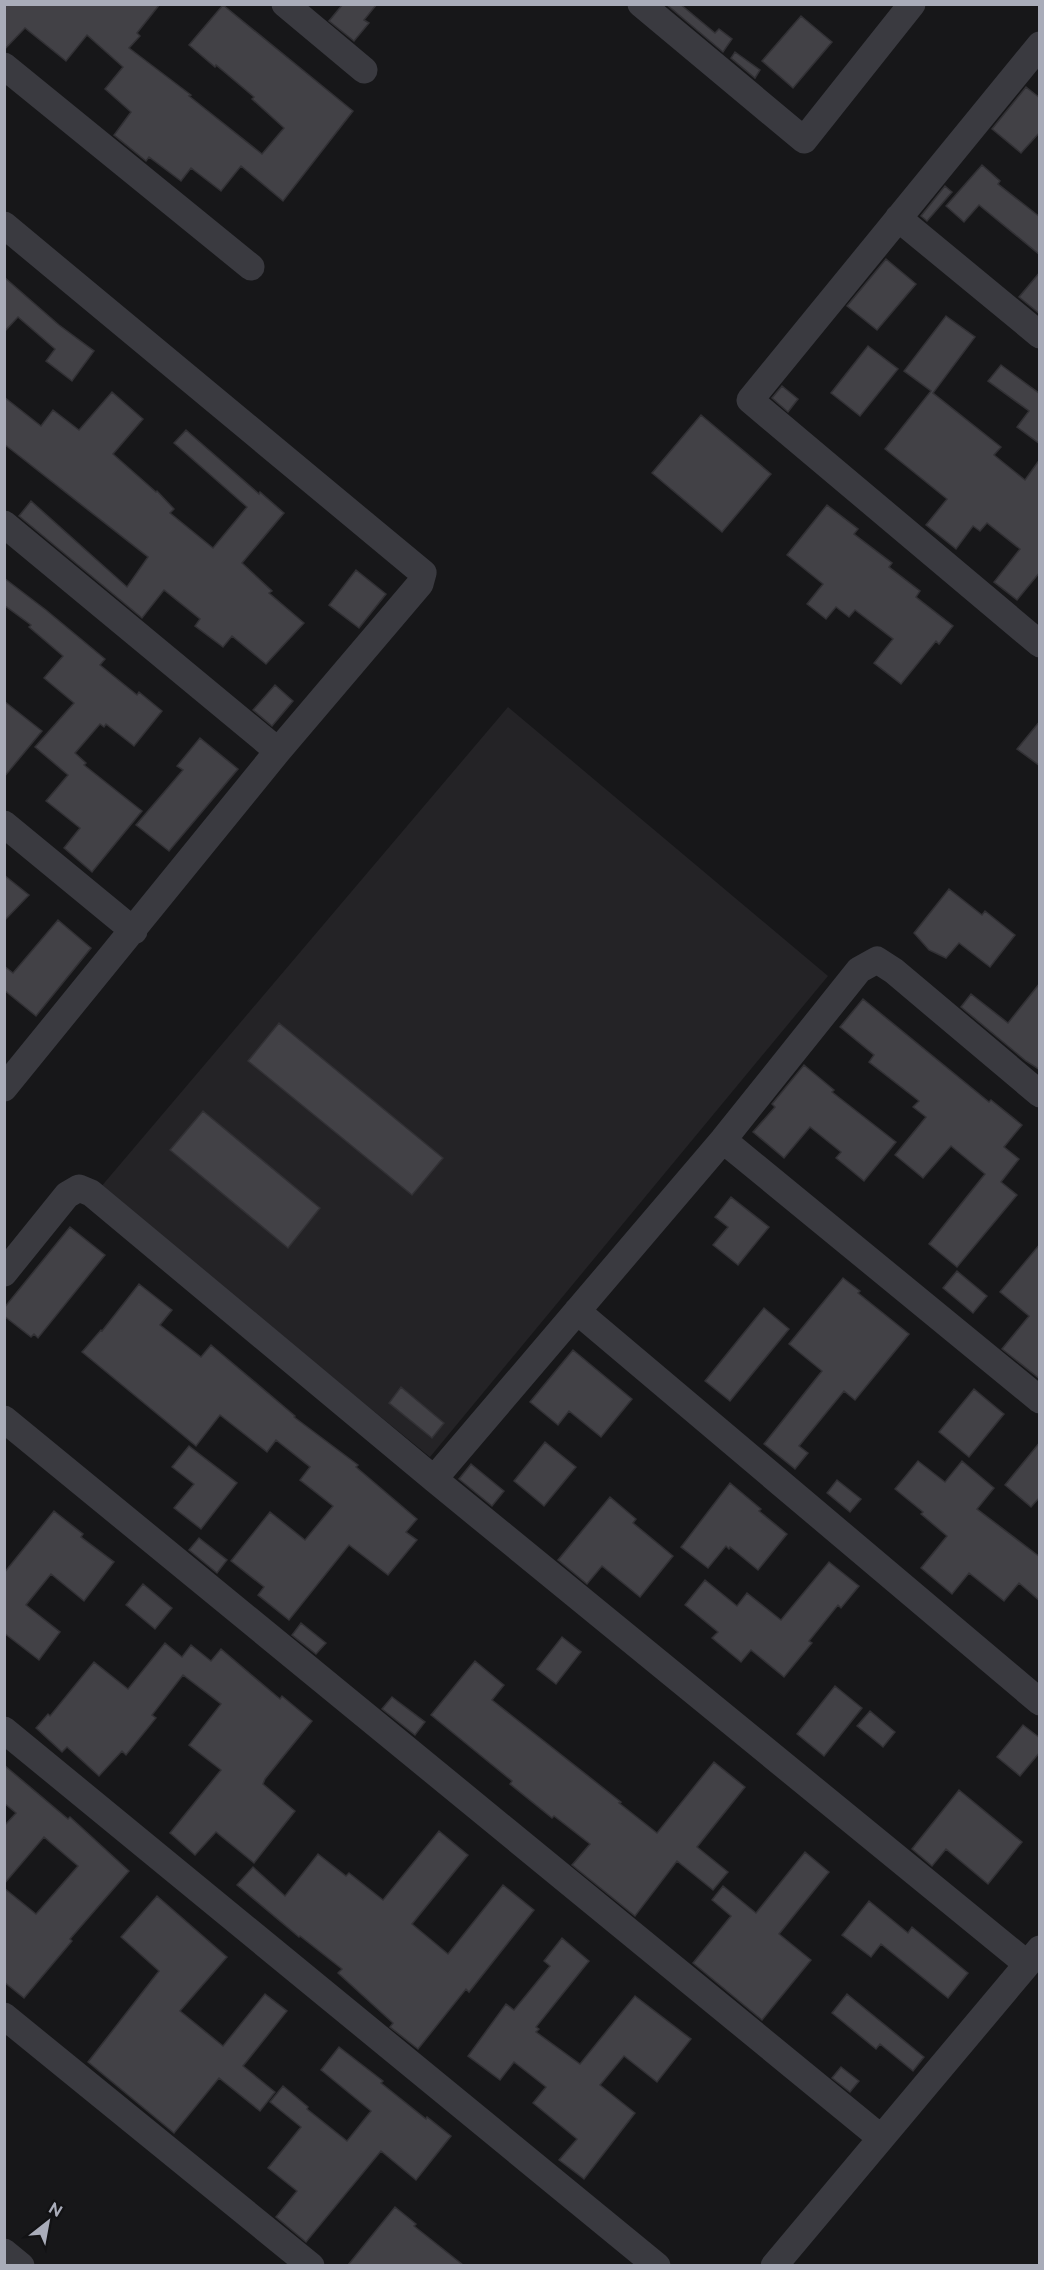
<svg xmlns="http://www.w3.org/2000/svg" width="1044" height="2270" viewBox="0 0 1044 2270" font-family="Raleway,sans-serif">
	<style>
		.built { fill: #242326 }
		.building { fill: #424146; stroke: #323135; stroke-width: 1.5 }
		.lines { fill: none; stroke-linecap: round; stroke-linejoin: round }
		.minor { stroke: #3a3a40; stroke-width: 27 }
	</style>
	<rect width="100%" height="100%" fill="#171719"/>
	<path class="built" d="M 508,707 L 828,976 L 430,1457 L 100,1188 Z"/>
	<path class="building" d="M 4,4 L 160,4 L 137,33 L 140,36 L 129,48 L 191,95 L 189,96 L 262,154 L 284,128 L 252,99 L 254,97 L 216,65 L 215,67 L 189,45 L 223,5 L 353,111 L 283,201 L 241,166 L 221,191 L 191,168 L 181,181 L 149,157 L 146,161 L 114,135 L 131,112 L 105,89 L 123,67 L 87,35 L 66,61 L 25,28 L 4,50 Z
		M 343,4 L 377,4 L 364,20 L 369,23 L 354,41 L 329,21 Z
		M 666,4 L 680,4 L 715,33 L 719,29 L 732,39 L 723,52 Z
		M 801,16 L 832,42 L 793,88 L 762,61 Z
		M 735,52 L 760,70 L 755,78 L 731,58 Z
		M 1026,87 L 1040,98 L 1040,132 L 1021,153 L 992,129 Z
		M 982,165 L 1000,181 L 998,184 L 1040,217 L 1040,255 L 979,205 L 964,222 L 946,206 Z
		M 945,186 L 952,192 L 927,221 L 921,216 Z
		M 886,259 L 916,284 L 877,330 L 847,306 Z
		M 1040,272 L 1040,314 L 1019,297 Z
		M 4,277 L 59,325 L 94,351 L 72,381 L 46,361 L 55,349 L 18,317 L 4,332 Z
		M 946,316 L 975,337 L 933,393 L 1001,447 L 994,455 L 1025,480 L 1040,459 L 1040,572 L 1017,600 L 994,582 L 1020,549 L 987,523 L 980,531 L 973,526 L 956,549 L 926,525 L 947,499 L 885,449 L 931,391 L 904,371 Z
		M 868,346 L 898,369 L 860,416 L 831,393 Z
		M 1001,365 L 1040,394 L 1040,444 L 1017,427 L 1029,411 L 988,381 Z
		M 782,386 L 798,399 L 788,412 L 772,398 Z
		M 112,392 L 143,419 L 113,454 L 156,492 L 157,491 L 174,509 L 170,513 L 213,548 L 247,507 L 174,443 L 186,430 L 259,494 L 260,492 L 284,513 L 242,563 L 272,591 L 269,593 L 304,623 L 266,664 L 232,636 L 223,647 L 195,626 L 200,619 L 164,590 L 142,618 L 19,516 L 31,501 L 127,587 L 148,557 L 4,444 L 4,397 L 41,426 L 53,410 L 79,430 Z
		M 701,415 L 771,474 L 722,532 L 652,473 Z
		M 827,505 L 858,529 L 854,534 L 892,563 L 889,567 L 920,591 L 916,597 L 953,626 L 939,644 L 936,641 L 901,684 L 874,663 L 893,639 L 855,610 L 849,617 L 836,607 L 826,619 L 807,604 L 823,584 L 787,555 Z
		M 356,570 L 386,594 L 359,628 L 329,605 Z
		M 4,578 L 46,610 L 105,659 L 100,665 L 137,695 L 139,692 L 162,711 L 134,746 L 106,724 L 104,727 L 100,724 L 75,753 L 86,763 L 84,765 L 142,811 L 92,872 L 64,848 L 80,828 L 46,801 L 68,775 L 35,747 L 74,703 L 44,678 L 63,656 L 29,627 L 31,625 L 4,605 Z
		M 275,685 L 293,701 L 272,726 L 253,710 Z
		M 4,701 L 42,731 L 4,777 Z
		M 1040,721 L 1040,766 L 1017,749 Z
		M 200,738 L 238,769 L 169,851 L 136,825 L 183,770 L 177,766 Z
		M 4,875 L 29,895 L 4,921 Z
		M 949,889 L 982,915 L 985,911 L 1015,935 L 990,967 L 959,943 L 946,958 L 929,950 L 914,933 Z
		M 58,920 L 91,948 L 36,1016 L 4,990 L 4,966 L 13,973 Z
		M 1040,983 L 1040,1070 L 1026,1061 L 961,1007 L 971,994 L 1008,1023 Z
		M 863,999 L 989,1102 L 991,1100 L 1022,1125 L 1004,1147 L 1019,1159 L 1001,1182 L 1017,1195 L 957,1267 L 929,1244 L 985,1174 L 951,1146 L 923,1178 L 895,1155 L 926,1117 L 913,1107 L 919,1101 L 869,1062 L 874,1055 L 840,1027 Z
		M 279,1023 L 443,1158 L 412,1195 L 248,1061 Z
		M 804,1065 L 834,1090 L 832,1092 L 896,1142 L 864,1181 L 836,1158 L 841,1152 L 810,1127 L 784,1158 L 753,1132 L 775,1107 L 772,1104 Z
		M 203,1111 L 320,1208 L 288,1248 L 170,1150 Z
		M 731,1197 L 769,1227 L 738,1265 L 713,1245 L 728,1227 L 715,1217 Z
		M 70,1227 L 105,1255 L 38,1338 L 34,1334 L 31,1337 L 4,1316 L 4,1308 Z
		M 1040,1244 L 1040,1379 L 1002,1349 L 1029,1316 L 1000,1292 Z
		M 957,1271 L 987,1296 L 973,1313 L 943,1288 Z
		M 843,1278 L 860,1291 L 858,1293 L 909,1334 L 855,1400 L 844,1391 L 799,1446 L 808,1453 L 795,1469 L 764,1444 L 822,1371 L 789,1344 Z
		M 139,1284 L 172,1310 L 160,1325 L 201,1357 L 211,1345 L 295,1416 L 294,1417 L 358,1465 L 356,1467 L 417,1519 L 406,1532 L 417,1540 L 388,1575 L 349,1545 L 289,1620 L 258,1595 L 264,1587 L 231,1561 L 270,1512 L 305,1540 L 333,1506 L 300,1480 L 310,1467 L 276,1440 L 267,1452 L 220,1415 L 196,1446 L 82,1352 L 101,1330 L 102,1331 Z
		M 764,1308 L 789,1329 L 730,1401 L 705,1381 Z
		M 573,1350 L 632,1399 L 601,1437 L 569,1411 L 558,1425 L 530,1402 Z
		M 401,1387 L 444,1423 L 432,1438 L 389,1403 Z
		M 974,1389 L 1004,1414 L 969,1457 L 939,1432 Z
		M 545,1442 L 576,1467 L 544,1506 L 514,1481 Z
		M 1040,1442 L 1040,1497 L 1031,1507 L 1005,1485 Z
		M 189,1446 L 237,1483 L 201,1529 L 174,1508 L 194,1484 L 172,1467 Z
		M 918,1461 L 945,1482 L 962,1461 L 994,1488 L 977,1509 L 1040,1557 L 1040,1601 L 1019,1583 L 1004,1601 L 969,1573 L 952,1594 L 921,1568 L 947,1536 L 921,1514 L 923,1512 L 895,1489 Z
		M 471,1464 L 504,1491 L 492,1506 L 459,1479 Z
		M 837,1480 L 861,1499 L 850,1512 L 827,1493 Z
		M 730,1483 L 761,1509 L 759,1511 L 787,1534 L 758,1570 L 730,1547 L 729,1549 L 726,1546 L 708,1568 L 681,1547 Z
		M 610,1497 L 636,1519 L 633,1523 L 673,1556 L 640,1597 L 602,1566 L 587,1584 L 558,1560 Z
		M 54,1511 L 83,1534 L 81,1537 L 114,1562 L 84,1601 L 51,1574 L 26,1605 L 60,1632 L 39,1660 L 4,1633 L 4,1573 Z
		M 199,1538 L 227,1560 L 217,1573 L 189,1550 Z
		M 829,1562 L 859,1586 L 841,1608 L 838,1605 L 809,1641 L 812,1643 L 784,1677 L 751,1650 L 741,1662 L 712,1638 L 718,1632 L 685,1605 L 705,1580 L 737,1606 L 747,1593 L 781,1620 Z
		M 143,1584 L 172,1608 L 155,1629 L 126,1605 Z
		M 301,1623 L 326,1643 L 316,1654 L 292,1635 Z
		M 562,1637 L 581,1652 L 556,1684 L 537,1669 Z
		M 165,1643 L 182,1657 L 191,1645 L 211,1661 L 221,1649 L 280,1699 L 282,1696 L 312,1721 L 265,1779 L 263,1784 L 295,1811 L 254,1863 L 216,1832 L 195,1855 L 170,1833 L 221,1770 L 189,1745 L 221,1704 L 183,1675 L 152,1715 L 156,1718 L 126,1755 L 122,1751 L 99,1776 L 67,1747 L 62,1752 L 36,1728 L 48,1714 L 50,1716 L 94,1662 L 128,1689 Z
		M 475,1661 L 504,1685 L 492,1700 L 621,1802 L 619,1803 L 657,1833 L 714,1762 L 745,1787 L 697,1847 L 728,1872 L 713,1890 L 677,1861 L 635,1916 L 572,1865 L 590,1844 L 554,1816 L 552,1818 L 510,1784 L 512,1781 L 431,1715 Z
		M 835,1686 L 862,1708 L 824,1756 L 797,1734 Z
		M 392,1697 L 425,1722 L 415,1735 L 382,1709 Z
		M 870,1711 L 895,1732 L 883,1747 L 857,1726 Z
		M 1023,1725 L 1040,1738 L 1040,1752 L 1020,1776 L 997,1757 Z
		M 4,1765 L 68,1819 L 70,1817 L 129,1871 L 70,1939 L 72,1941 L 24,1998 L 4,1982 L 4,1888 L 36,1914 L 78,1866 L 44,1837 L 4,1884 L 4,1826 L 16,1813 L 4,1803 Z
		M 959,1790 L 1022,1842 L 988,1884 L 946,1849 L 932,1866 L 912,1849 Z
		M 439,1831 L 468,1855 L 412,1924 L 448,1954 L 503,1885 L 534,1910 L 469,1992 L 466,1989 L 418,2049 L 390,2027 L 393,2023 L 338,1973 L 342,1969 L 300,1936 L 299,1937 L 237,1885 L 253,1867 L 285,1896 L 318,1854 L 346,1876 L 349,1873 L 383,1900 Z
		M 805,1852 L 829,1872 L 779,1934 L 811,1960 L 762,2020 L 693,1963 L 731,1916 L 712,1900 L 723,1886 L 756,1913 Z
		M 157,1896 L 227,1957 L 180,2011 L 223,2046 L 265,1994 L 287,2011 L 243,2066 L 275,2092 L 260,2111 L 219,2078 L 174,2133 L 88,2062 L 159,1971 L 121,1937 Z
		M 869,1901 L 908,1933 L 912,1927 L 968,1973 L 948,1998 L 881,1944 L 871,1957 L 842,1935 Z
		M 562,1938 L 589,1961 L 536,2027 L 539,2029 L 536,2032 L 580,2064 L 635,1996 L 691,2039 L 657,2082 L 624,2056 L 600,2085 L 635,2113 L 584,2179 L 559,2160 L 577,2139 L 533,2103 L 546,2087 L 514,2062 L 500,2080 L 468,2056 L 506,2004 L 514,2010 L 550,1966 L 544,1961 Z
		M 847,1994 L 924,2057 L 913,2071 L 880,2044 L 876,2049 L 832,2013 Z
		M 339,2047 L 383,2081 L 381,2083 L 426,2119 L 427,2117 L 451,2136 L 416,2180 L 381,2151 L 306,2242 L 276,2217 L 297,2191 L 268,2168 L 301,2127 L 270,2102 L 283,2086 L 308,2107 L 307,2109 L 347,2141 L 371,2111 L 321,2070 Z
		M 841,2067 L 859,2081 L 850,2092 L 832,2078 Z
		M 395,2207 L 416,2224 L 414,2226 L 463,2265 L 348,2265 Z"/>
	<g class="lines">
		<path class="minor" d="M 285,4 L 364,70
			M 641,4 L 804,140 L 912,4
			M 1040,45 L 750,400 L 1040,644
			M 4,66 L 251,267
			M 898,218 L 1040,335
			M 4,225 L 423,573 L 420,584 L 278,751 L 4,1088
			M 4,524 L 278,751
			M 4,824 L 134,931
			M 723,1140 L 1040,1400
			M 4,1273 L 67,1195 L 79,1188 L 91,1193 L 434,1479 L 1027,1964
			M 577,1311 L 1040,1702
			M 4,1419 L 881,2138
			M 434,1479 L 723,1140 L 859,970 L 877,960 L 894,971 L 1040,1094
			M 4,1730 L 657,2266
			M 4,2016 L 311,2266
			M 4,2252 L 21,2266
			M 774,2266 L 1040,1949"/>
	</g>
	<rect width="1044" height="2270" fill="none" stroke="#a9acb9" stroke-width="12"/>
	<g transform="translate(48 2222) rotate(31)" stroke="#121214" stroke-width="4.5" paint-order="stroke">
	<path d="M0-4.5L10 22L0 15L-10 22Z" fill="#a9acb9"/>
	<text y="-9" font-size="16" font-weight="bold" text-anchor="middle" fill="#a9acb9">N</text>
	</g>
</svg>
